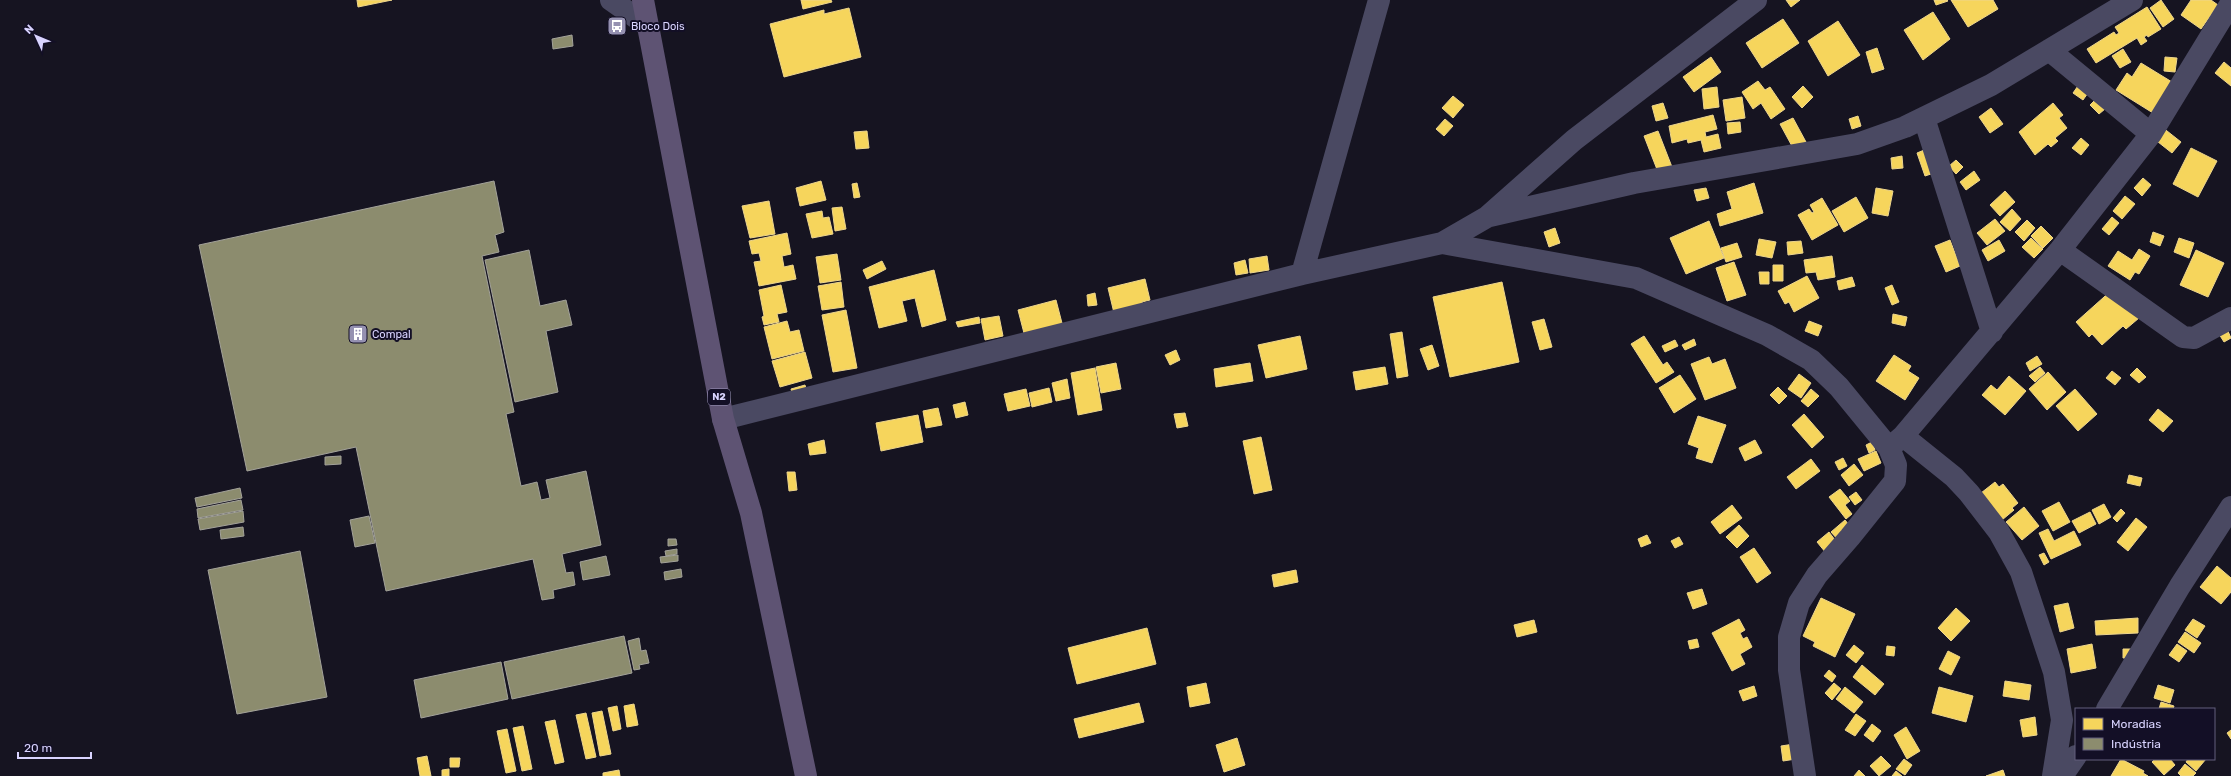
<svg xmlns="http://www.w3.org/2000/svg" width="2231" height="776" viewBox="0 0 2231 776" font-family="Rubik,sans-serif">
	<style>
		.homes { fill: #f6d55c; stroke: #edd58d }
		.industry { fill: #8c8c6e; stroke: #a3a29a }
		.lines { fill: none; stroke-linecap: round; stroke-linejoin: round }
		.street { stroke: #4a4962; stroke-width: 22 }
		.primary { stroke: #5e5373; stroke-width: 22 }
		.labels { text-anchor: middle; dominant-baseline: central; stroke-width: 4; stroke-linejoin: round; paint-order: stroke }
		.shield { fill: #130f26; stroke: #9e99be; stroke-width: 1 }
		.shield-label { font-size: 10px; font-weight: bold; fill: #d9d4ff }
		.poi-label { font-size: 11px; fill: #d9d4ff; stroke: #130f26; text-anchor: start }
	</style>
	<rect width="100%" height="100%" fill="#161421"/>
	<path class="homes" d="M 357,0 L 392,0 L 358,7 Z
		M 801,0 L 831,0 L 832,2 L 803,9 Z
		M 1786,0 L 1800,0 L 1791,7 Z
		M 1934,0 L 1947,0 L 1948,1 L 1936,5 Z
		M 1951,0 L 1993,0 L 1998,9 L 1968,27 Z
		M 2161,0 L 2174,19 L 2163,27 L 2150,8 Z
		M 2191,0 L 2211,0 L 2218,5 L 2201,29 L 2181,15 Z
		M 2147,7 L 2161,29 L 2148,37 L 2147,35 L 2144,37 L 2147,41 L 2141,45 L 2137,38 L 2096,63 L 2087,49 L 2114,32 L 2116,35 L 2119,33 L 2115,27 Z
		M 849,8 L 861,57 L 784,77 L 770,24 L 824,10 L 824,14 Z
		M 1933,12 L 1950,39 L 1923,60 L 1904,30 Z
		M 1783,19 L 1799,43 L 1762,68 L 1746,43 Z
		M 1838,21 L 1860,55 L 1828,76 L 1808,41 Z
		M 1877,48 L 1884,69 L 1872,73 L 1866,52 Z
		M 2123,49 L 2131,62 L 2120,68 L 2112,56 Z
		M 1711,57 L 1721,72 L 1694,92 L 1683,77 Z
		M 2165,57 L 2177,58 L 2175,72 L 2164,71 Z
		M 2224,62 L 2231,68 L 2231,86 L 2215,73 Z
		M 2141,63 L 2172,82 L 2153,113 L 2116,90 L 2127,73 L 2132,77 Z
		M 1758,81 L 1765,90 L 1770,87 L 1785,109 L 1771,119 L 1761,103 L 1753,109 L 1742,92 Z
		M 2080,83 L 2090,90 L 2083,100 L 2073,93 Z
		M 1803,86 L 1813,97 L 1802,108 L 1792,97 Z
		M 1717,87 L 1719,107 L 1704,109 L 1702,89 Z
		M 1453,96 L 1464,105 L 1453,118 L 1442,108 Z
		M 1742,97 L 1745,118 L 1726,121 L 1723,100 Z
		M 2096,99 L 2105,109 L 2099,114 L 2090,105 Z
		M 1663,103 L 1668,118 L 1656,121 L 1652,106 Z
		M 2053,103 L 2063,115 L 2059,118 L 2067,128 L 2055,138 L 2058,141 L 2051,147 L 2048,144 L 2035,155 L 2019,132 Z
		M 1991,108 L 2003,124 L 1990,133 L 1979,117 Z
		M 1713,115 L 1717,129 L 1705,132 L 1706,137 L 1718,134 L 1721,148 L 1704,152 L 1701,140 L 1688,143 L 1687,139 L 1672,143 L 1669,126 Z
		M 1858,116 L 1861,126 L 1852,129 L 1849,119 Z
		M 1793,118 L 1806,142 L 1793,148 L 1780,124 Z
		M 1445,119 L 1453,126 L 1444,136 L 1436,129 Z
		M 1740,122 L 1741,132 L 1728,134 L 1727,123 Z
		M 2162,127 L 2181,142 L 2172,153 L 2153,138 Z
		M 867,131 L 869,148 L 856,149 L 854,132 Z
		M 1658,131 L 1672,167 L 1658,172 L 1644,136 Z
		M 2081,138 L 2089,145 L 2081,155 L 2072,148 Z
		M 1929,148 L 1937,172 L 1925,176 L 1917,153 Z
		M 2191,148 L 2217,161 L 2198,197 L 2173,184 Z
		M 1902,156 L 1903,168 L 1892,169 L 1891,158 Z
		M 1956,160 L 1963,167 L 1956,174 L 1949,166 Z
		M 1974,171 L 1980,180 L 1966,190 L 1960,182 Z
		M 2143,178 L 2151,185 L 2142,196 L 2134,188 Z
		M 821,181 L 826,200 L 800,206 L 796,188 Z
		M 857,183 L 860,197 L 854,198 L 852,184 Z
		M 1754,183 L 1763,213 L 1720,226 L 1717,214 L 1732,209 L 1727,192 Z
		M 1706,188 L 1709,198 L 1697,201 L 1694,190 Z
		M 1876,188 L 1893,191 L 1888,216 L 1872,213 Z
		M 2005,191 L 2015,202 L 2000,216 L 1990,205 Z
		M 2125,196 L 2135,204 L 2122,219 L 2113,211 Z
		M 1856,197 L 1868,218 L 1844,232 L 1832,211 Z
		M 1822,198 L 1838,225 L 1812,240 L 1798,215 L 1809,209 L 1812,213 L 1814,212 L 1810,205 Z
		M 769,201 L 775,234 L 750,238 L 742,206 Z
		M 842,207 L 846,229 L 835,231 L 832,208 Z
		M 2012,209 L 2021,219 L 2010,231 L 2000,222 Z
		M 822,211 L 823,218 L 829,217 L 833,234 L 812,238 L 806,214 Z
		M 2112,217 L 2119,223 L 2109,235 L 2102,229 Z
		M 1995,219 L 2005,231 L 1987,245 L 1977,233 Z
		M 2027,220 L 2035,228 L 2024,241 L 2015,232 Z
		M 1709,221 L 1724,258 L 1686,274 L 1670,238 Z
		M 2041,226 L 2053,238 L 2043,248 L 2031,236 Z
		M 1555,228 L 1560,243 L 1549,247 L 1544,232 Z
		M 2153,232 L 2164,236 L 2160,246 L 2150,242 Z
		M 787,233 L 791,254 L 782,256 L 784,267 L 793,265 L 796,279 L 759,286 L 754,262 L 761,261 L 759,253 L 752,254 L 749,241 Z
		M 2031,238 L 2043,249 L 2034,258 L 2022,247 Z
		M 2179,238 L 2194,243 L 2189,258 L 2174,252 Z
		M 1759,239 L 1776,242 L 1772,258 L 1756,255 Z
		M 1950,240 L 1960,266 L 1946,272 L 1935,246 Z
		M 1999,240 L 2005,251 L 1988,261 L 1982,250 Z
		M 1801,241 L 1803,253 L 1788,255 L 1787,242 Z
		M 1737,243 L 1742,257 L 1726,262 L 1721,248 Z
		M 2139,249 L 2150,256 L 2139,274 L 2135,272 L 2130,280 L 2108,266 L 2118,251 L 2132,260 Z
		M 2196,250 L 2224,263 L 2208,297 L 2180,285 Z
		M 837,254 L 841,280 L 820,283 L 816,257 Z
		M 1267,256 L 1269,270 L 1250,273 L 1249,259 Z
		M 1832,256 L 1835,277 L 1818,280 L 1816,272 L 1806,273 L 1804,260 Z
		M 1245,260 L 1248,273 L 1236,275 L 1234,263 Z
		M 882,261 L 886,269 L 867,279 L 863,270 Z
		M 1734,262 L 1746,295 L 1727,301 L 1716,268 Z
		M 1773,265 L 1783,265 L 1783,281 L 1773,281 Z
		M 934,270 L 946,320 L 922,327 L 915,298 L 902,301 L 907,321 L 879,328 L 869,287 Z
		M 1759,272 L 1769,272 L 1769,284 L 1760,284 Z
		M 1807,276 L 1819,298 L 1794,312 L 1789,302 L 1785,304 L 1778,291 Z
		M 1852,277 L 1855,286 L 1839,290 L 1837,281 Z
		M 1145,279 L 1150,300 L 1142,302 L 1143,305 L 1114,313 L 1108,288 Z
		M 841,282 L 844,307 L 822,310 L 818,286 Z
		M 1502,282 L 1519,362 L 1450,377 L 1433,297 Z
		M 781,285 L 787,312 L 777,314 L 779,322 L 764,325 L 762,317 L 764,316 L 759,290 Z
		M 1892,285 L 1899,302 L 1892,305 L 1885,288 Z
		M 2113,289 L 2139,318 L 2126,329 L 2123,326 L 2102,345 L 2092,334 L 2089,337 L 2076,322 Z
		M 1095,293 L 1097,305 L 1088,306 L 1087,295 Z
		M 1056,300 L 1063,327 L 1025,337 L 1018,310 Z
		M 846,310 L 857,368 L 833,372 L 822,315 Z
		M 1893,314 L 1907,317 L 1905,326 L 1892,323 Z
		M 999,316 L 1003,336 L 985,340 L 981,319 Z
		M 979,317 L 980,323 L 958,327 L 956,322 Z
		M 1544,319 L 1552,347 L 1540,350 L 1532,322 Z
		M 787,321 L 790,332 L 799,330 L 804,351 L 772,359 L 764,327 Z
		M 1809,321 L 1822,326 L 1818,336 L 1805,331 Z
		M 2227,329 L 2231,338 L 2224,342 L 2219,334 Z
		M 1402,332 L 1408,376 L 1397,378 L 1390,334 Z
		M 1300,336 L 1307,369 L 1266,378 L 1258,345 Z
		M 1644,336 L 1663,365 L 1667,362 L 1674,372 L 1656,383 L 1631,344 Z
		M 1694,339 L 1696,345 L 1685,350 L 1682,345 Z
		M 1675,340 L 1678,346 L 1665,352 L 1662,346 Z
		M 1432,345 L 1439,366 L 1428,370 L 1420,349 Z
		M 1176,350 L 1180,360 L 1170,365 L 1165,355 Z
		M 805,352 L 812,378 L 780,387 L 772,361 Z
		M 1894,355 L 1911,366 L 1908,371 L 1919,378 L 1905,400 L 1876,381 Z
		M 2037,356 L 2042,364 L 2030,371 L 2026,363 Z
		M 1709,357 L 1712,364 L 1725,359 L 1736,388 L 1705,400 L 1691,364 Z
		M 1116,363 L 1121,389 L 1101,393 L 1096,367 Z
		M 1250,363 L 1253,381 L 1216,387 L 1214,369 Z
		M 1385,367 L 1388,384 L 1356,390 L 1353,372 Z
		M 2040,367 L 2045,373 L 2035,382 L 2029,376 Z
		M 1095,368 L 1102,410 L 1078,415 L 1071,373 Z
		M 2137,368 L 2146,377 L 2139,383 L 2130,375 Z
		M 2112,371 L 2121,378 L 2115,385 L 2106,378 Z
		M 2048,372 L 2066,392 L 2047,410 L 2029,389 Z
		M 1799,374 L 1811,383 L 1801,398 L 1788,389 Z
		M 1680,375 L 1696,399 L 1674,413 L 1659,388 Z
		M 2009,376 L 2026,391 L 2005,415 L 1982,395 L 1991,385 L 1997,390 Z
		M 1067,379 L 1070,398 L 1056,401 L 1052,383 Z
		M 805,385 L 808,396 L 794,400 L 791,389 Z
		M 1778,387 L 1787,396 L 1779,404 L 1770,395 Z
		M 1049,388 L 1052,402 L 1032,407 L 1029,393 Z
		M 1026,389 L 1030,406 L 1008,411 L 1004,394 Z
		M 1811,389 L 1819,396 L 1808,407 L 1801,401 Z
		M 2075,389 L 2097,414 L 2078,431 L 2056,406 Z
		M 965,402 L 968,415 L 956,418 L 953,405 Z
		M 938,408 L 942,425 L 926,428 L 923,411 Z
		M 2158,409 L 2173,421 L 2163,432 L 2149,420 Z
		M 1185,413 L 1188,426 L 1177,428 L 1174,414 Z
		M 1804,414 L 1824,437 L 1812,448 L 1792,425 Z
		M 918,415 L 923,442 L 881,451 L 876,423 Z
		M 1698,416 L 1726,425 L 1712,463 L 1696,458 L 1699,448 L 1688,444 Z
		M 1261,437 L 1272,490 L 1254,494 L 1243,441 Z
		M 824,440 L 826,453 L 810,455 L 808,444 Z
		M 1755,440 L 1762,453 L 1745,461 L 1739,448 Z
		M 1872,442 L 1875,450 L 1869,453 L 1866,445 Z
		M 1876,451 L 1881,463 L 1864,471 L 1858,459 Z
		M 1843,458 L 1847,466 L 1839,470 L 1835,462 Z
		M 1811,459 L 1820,471 L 1796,489 L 1787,477 Z
		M 1854,464 L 1863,475 L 1849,486 L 1841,475 Z
		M 787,472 L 795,472 L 797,490 L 789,491 Z
		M 2129,475 L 2142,478 L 2140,486 L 2127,483 Z
		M 1995,482 L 1999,487 L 2003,484 L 2018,503 L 2012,508 L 2014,510 L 2002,520 L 1981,493 Z
		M 1840,489 L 1850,501 L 1845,505 L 1852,514 L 1846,519 L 1829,497 Z
		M 1856,492 L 1862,500 L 1855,505 L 1849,497 Z
		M 2059,502 L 2070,522 L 2053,531 L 2042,511 Z
		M 2104,504 L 2111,517 L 2099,524 L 2092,510 Z
		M 1732,505 L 1742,518 L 1720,534 L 1711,522 Z
		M 2024,507 L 2039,526 L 2022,540 L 2006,522 Z
		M 2121,509 L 2125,513 L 2117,522 L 2113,518 Z
		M 2090,512 L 2096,524 L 2079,533 L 2072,521 Z
		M 2136,518 L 2147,527 L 2128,551 L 2117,542 Z
		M 1845,520 L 1853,530 L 1839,541 L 1831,532 Z
		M 1739,525 L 1749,536 L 1737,548 L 1726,537 Z
		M 2048,529 L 2054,541 L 2074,531 L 2081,545 L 2051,559 L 2039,533 Z
		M 1829,532 L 1838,544 L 1826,553 L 1817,542 Z
		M 1647,535 L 1651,543 L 1641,547 L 1638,539 Z
		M 1679,537 L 1683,544 L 1675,548 L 1671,541 Z
		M 1754,548 L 1771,573 L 1757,583 L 1740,557 Z
		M 2044,553 L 2049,562 L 2044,565 L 2039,555 Z
		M 2217,566 L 2231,578 L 2231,592 L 2221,604 L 2200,587 Z
		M 1296,570 L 1298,582 L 1274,587 L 1272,575 Z
		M 1702,589 L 1707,604 L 1693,609 L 1687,593 Z
		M 1821,598 L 1855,614 L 1835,657 L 1813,646 L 1815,642 L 1803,636 Z
		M 2068,603 L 2074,628 L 2060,632 L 2054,606 Z
		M 1956,608 L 1970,621 L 1951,641 L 1938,628 Z
		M 2138,618 L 2138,633 L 2096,635 L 2095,621 Z
		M 1739,619 L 1745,630 L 1740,633 L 1743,639 L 1747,637 L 1752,647 L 1740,654 L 1745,664 L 1732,671 L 1712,633 Z
		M 2193,619 L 2205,626 L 2197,638 L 2185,630 Z
		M 1534,620 L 1537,632 L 1517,637 L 1514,625 Z
		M 1147,628 L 1156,664 L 1077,684 L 1068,648 Z
		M 2185,632 L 2201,643 L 2194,653 L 2178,642 Z
		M 1697,639 L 1699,647 L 1690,649 L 1688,641 Z
		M 2092,644 L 2096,668 L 2071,673 L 2067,649 Z
		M 2177,644 L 2187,651 L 2179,662 L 2169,655 Z
		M 1854,645 L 1864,653 L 1856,663 L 1846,655 Z
		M 1887,646 L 1895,647 L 1894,656 L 1886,655 Z
		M 2123,649 L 2133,649 L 2133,658 L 2123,658 Z
		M 1948,651 L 1960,657 L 1951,675 L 1939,669 Z
		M 1862,665 L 1884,684 L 1875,695 L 1853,677 Z
		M 1829,670 L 1836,676 L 1832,682 L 1824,676 Z
		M 2005,681 L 2031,685 L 2029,700 L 2003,696 Z
		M 1206,683 L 1210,703 L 1190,707 L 1187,687 Z
		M 1834,683 L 1841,689 L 1832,700 L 1825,693 Z
		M 2158,685 L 2174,690 L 2170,703 L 2154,698 Z
		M 1754,686 L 1757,696 L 1743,701 L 1739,691 Z
		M 1845,687 L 1863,702 L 1854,713 L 1836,699 Z
		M 1939,687 L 1973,696 L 1966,722 L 1932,713 Z
		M 2161,702 L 2174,706 L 2173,709 L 2159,709 Z
		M 1139,703 L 1144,722 L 1079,738 L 1074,719 Z
		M 634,704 L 638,725 L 627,727 L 624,706 Z
		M 617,706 L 621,729 L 613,731 L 608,708 Z
		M 602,711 L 611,754 L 600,756 L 592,713 Z
		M 586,713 L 596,757 L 586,759 L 576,715 Z
		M 1856,714 L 1866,721 L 1855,736 L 1845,730 Z
		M 2035,717 L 2037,735 L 2023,737 L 2020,720 Z
		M 555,720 L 564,762 L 555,764 L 545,722 Z
		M 1872,724 L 1881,731 L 1873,742 L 1864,735 Z
		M 523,726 L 532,769 L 522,771 L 513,728 Z
		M 1906,727 L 1920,751 L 1907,759 L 1894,735 Z
		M 507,729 L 516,771 L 506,773 L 497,731 Z
		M 2231,730 L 2231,739 L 2227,733 Z
		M 1237,738 L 1245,765 L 1224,772 L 1216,745 Z
		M 1794,744 L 1796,759 L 1783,761 L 1781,746 Z
		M 427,756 L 431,776 L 420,776 L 417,758 Z
		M 1881,756 L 1891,766 L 1879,776 L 1870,766 Z
		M 450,758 L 460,758 L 459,767 L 450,767 Z
		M 1904,759 L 1912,765 L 1905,775 L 1896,769 Z
		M 2121,759 L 2144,771 L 2143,773 L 2148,776 L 2111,776 Z
		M 2155,759 L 2170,759 L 2175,765 L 2164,775 L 2152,762 Z
		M 2188,759 L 2206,759 L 2196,771 L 2186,762 Z
		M 2185,764 L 2196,773 L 2193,776 L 2181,776 L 2178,773 Z
		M 449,769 L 449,776 L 442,776 L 442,770 Z
		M 619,770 L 620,776 L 603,776 L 603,773 Z
		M 1859,770 L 1865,776 L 1854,776 Z
		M 2003,770 L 2005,776 L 1986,776 Z
		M 1896,771 L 1902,776 L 1892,776 Z"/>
	<path class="industry" d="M 572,35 L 573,46 L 553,49 L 552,39 Z
		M 494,181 L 504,232 L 495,235 L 499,252 L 482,256 L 514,412 L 506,414 L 521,486 L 537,482 L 541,500 L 550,498 L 546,480 L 586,471 L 601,545 L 562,554 L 566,573 L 573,572 L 575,585 L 553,590 L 554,598 L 542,600 L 533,559 L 386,591 L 356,447 L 247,471 L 199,245 Z
		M 529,250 L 540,306 L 566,300 L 572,325 L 546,331 L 558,392 L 515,402 L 485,260 Z
		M 341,456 L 341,464 L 325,465 L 325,457 Z
		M 240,488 L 242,498 L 197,507 L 195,498 Z
		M 241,500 L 243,510 L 198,518 L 197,509 Z
		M 243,511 L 244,522 L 200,530 L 198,519 Z
		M 369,516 L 375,543 L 355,547 L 350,520 Z
		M 243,527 L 244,536 L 221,539 L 220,530 Z
		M 668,539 L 676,539 L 677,545 L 668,546 Z
		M 677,549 L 677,554 L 666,556 L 665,551 Z
		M 300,551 L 327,697 L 237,714 L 208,570 Z
		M 678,555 L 678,561 L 661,563 L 660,557 Z
		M 606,556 L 610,575 L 583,580 L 580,562 Z
		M 681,569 L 682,577 L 665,580 L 664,572 Z
		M 624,636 L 632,673 L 512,699 L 504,662 Z
		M 639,638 L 641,651 L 646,650 L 649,663 L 639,665 L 640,669 L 634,670 L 628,641 Z
		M 501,662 L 508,699 L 421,718 L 414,680 Z"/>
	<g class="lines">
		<path class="street" d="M 611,0 L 648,26
			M 2049,50 L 2151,134
			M 1924,118 L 1992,332
			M 1490,216 L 1634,183 L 1857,144 L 1905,127 L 1991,85 L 2132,0
			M 1442,243 L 1636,278 L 1767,335 L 1811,360 L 1839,387 L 1889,448 L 1896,465 L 1895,481 L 1850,537 L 1817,575 L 1799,603 L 1789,637 L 1789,670 L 1805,776
			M 2060,250 L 2183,337 L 2194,338 L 2231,318
			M 1302,274 L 1379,0
			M 723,419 L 1302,274 L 1442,243 L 1487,217 L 1574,140 L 1756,0
			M 1903,436 L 1954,477 L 1969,493 L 1999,532 L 2021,572 L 2054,672 L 2062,720 L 2053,776
			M 1889,448 L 1903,436 L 2060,250 L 2151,134 L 2231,3
			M 2107,709 L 2180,586 L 2231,507
			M 2062,776 L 2076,756"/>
		<path class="primary" d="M 643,0 L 723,419 L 751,513 L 806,776"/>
	</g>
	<defs>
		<g id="bus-square" transform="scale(1)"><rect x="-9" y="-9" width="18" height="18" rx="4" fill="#9591b1" stroke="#130f26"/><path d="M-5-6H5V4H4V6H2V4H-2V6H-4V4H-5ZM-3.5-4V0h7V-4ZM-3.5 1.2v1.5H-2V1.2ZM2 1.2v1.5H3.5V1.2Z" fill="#fff"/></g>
		<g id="building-square" transform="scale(1)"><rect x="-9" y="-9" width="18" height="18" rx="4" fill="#9591b1" stroke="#130f26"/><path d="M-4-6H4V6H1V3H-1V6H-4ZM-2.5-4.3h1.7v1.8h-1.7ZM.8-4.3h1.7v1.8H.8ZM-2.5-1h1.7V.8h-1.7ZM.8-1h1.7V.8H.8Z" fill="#fff"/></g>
	</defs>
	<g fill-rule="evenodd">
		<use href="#bus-square" x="617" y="26"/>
		<use href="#building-square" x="358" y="334"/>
	</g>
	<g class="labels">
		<rect class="shield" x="708" y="389" width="22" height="16" rx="3"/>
		<g class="shield-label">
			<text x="719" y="397">N2</text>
		</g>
		<g class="poi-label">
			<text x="631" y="26">Bloco Dois</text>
			<text x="372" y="334">Compal</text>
		</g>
	</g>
	<rect x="2075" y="708" width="140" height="52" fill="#130f26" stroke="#625e7d"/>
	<rect x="2083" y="718" width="20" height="12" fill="#f6d55c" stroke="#625e7d"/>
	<text x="2111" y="728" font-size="12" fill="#d9d4ff">Moradias</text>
	<rect x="2083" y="738" width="20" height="12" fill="#8c8c6e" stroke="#625e7d"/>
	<text x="2111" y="748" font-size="12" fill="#d9d4ff">Indústria</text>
	<g transform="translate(36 36) rotate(314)" stroke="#130f26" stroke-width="3" paint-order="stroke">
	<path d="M0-3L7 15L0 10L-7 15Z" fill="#d9d4ff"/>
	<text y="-6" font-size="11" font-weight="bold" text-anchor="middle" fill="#d9d4ff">N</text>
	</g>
	<path d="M18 752v6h73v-6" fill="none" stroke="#d9d4ff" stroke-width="2"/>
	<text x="24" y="752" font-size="12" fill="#d9d4ff" stroke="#130f26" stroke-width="3" paint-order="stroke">20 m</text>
</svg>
